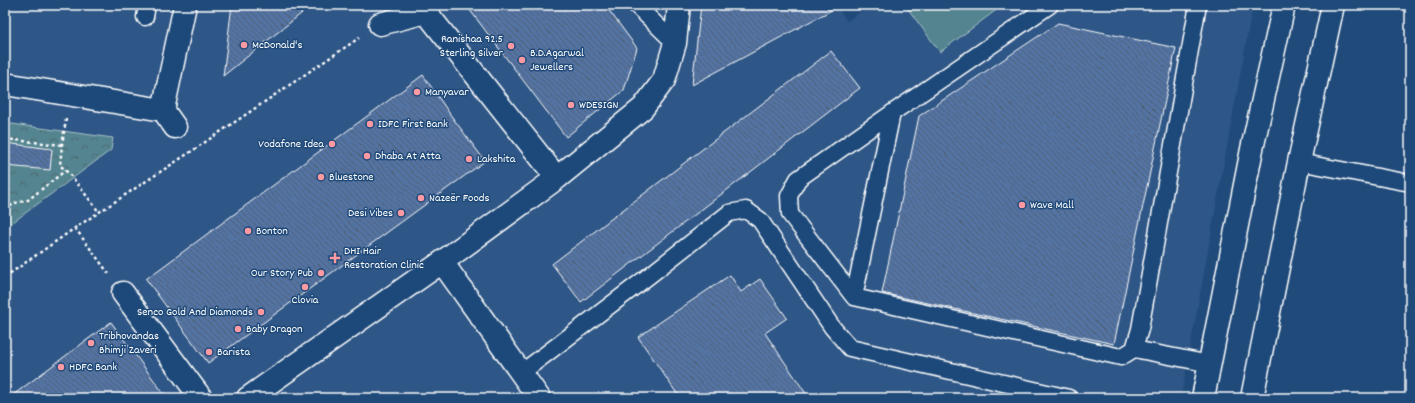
<svg xmlns="http://www.w3.org/2000/svg" width="1415" height="403" viewBox="0 0 1415 403" font-family="Dekko,sans-serif">
	<style>
		.built { fill: #2e5686 }
		.forest { fill: url(#forest-crowns); stroke: #a9c2c7 }
		.pitch { fill: #53848f; stroke: #a9c2c7 }
		.building { fill: url(#building-back-hatch); stroke: #fff }
		.lines { fill: none; stroke-linecap: round; stroke-linejoin: round }
		.lane-casing { stroke: #fff; stroke-width: 19 }
		.street-casing { stroke: #fff; stroke-width: 25 }
		.secondary-casing { stroke: #fff; stroke-width: 25 }
		.path { stroke: #fff; stroke-width: 2.5; stroke-dasharray: 3 3; stroke-linecap: butt }
		.lane { stroke: #1f4a7a; stroke-width: 16 }
		.street { stroke: #1f4a7a; stroke-width: 22 }
		.secondary { stroke: #1f4a7a; stroke-width: 22 }
		.poi-dot { fill: #ff9aa2; stroke: #1f4a7a; stroke-width: 1.5 }
		.labels { text-anchor: middle; dominant-baseline: central; stroke-width: 3; stroke-linejoin: round; paint-order: stroke }
		.poi-label { font-size: 12px; fill: #fff; stroke: #1f4a7a; text-anchor: start }
	</style>
	<defs>
		<pattern id="forest-crowns" width="20" height="18" patternUnits="userSpaceOnUse"><rect width="20" height="18" fill="#53848f"/><path d="M2 6a3 3 0 1 1 6 0M12 15a3 3 0 1 1 6 0" fill="none" stroke="#506b71"/></pattern>
		<pattern id="building-back-hatch" width="6" height="6" patternUnits="userSpaceOnUse"><rect width="6" height="6" fill="#5273a3"/><path d="M-1 5l2 2M0 0l6 6M5-1l2 2" fill="none" stroke="#4f5e73"/></pattern>
	</defs>
	<rect width="100%" height="100%" fill="#1f4a7a"/>
	<filter id="ink" filterUnits="userSpaceOnUse"><feTurbulence type="fractalNoise" baseFrequency=".025" numOctaves="2"/><feDisplacementMap in="SourceGraphic" scale="8" xChannelSelector="R" yChannelSelector="G"/><feConvolveMatrix kernelMatrix="1 2 1 2 8 2 1 2 1" color-interpolation-filters="sRGB"/></filter>
	<g filter="url(#ink)">
		<path class="built" d="M 5,5 L 841,5 L 840,11 L 847,21 L 870,5 L 1253,5 L 1181,398 L 5,398 Z"/>
		<path class="forest" d="M 5,123 L 113,138 L 111,150 L 5,228 Z"/>
		<path class="pitch" d="M 905,5 L 1003,5 L 940,52 Z"/>
		<path class="building" d="M 232,5 L 312,5 L 223,76 Z
			M 466,5 L 605,5 L 637,48 L 624,90 L 566,137 Z
			M 701,5 L 841,5 L 692,85 Z
			M 1058,23 L 1176,48 L 1114,344 L 882,293 L 919,116 Z
			M 831,51 L 860,88 L 581,302 L 552,264 Z
			M 423,75 L 452,117 L 485,161 L 208,363 L 146,279 Z
			M 5,143 L 52,149 L 50,170 L 5,166 Z
			M 730,275 L 741,292 L 760,279 L 787,318 L 765,333 L 809,398 L 680,398 L 638,337 Z
			M 111,322 L 167,398 L 9,398 Z"/>
		<g class="lines">
			<g class="lane-casing">
				<path id="lane" d="M 636,5 L 675,43
					M 1050,5 L 892,113 L 798,179 L 789,196 L 790,214 L 854,297 L 1121,357 L 1134,349 L 1140,329 L 1198,5
					M 145,17 L 147,5
					M 1299,162 L 1410,183
					M 854,297 L 892,113
					M 1134,349 L 1210,364
					M 521,373 L 650,275 L 729,213 L 746,210 L 760,220 L 832,327 L 850,348 L 1069,398"/>
			</g>
			<g class="street-casing">
				<path id="street" d="M 427,5 L 426,12 L 557,178
					M 380,24 L 426,12
					M 5,84 L 163,110
					M 175,127 L 163,110 L 185,5
					M 442,262 L 539,398
					M 123,293 L 201,398
					M 248,398 L 442,262 L 557,178 L 643,108 L 664,80 L 675,43 L 679,5"/>
			</g>
			<g class="secondary-casing">
				<path id="secondary" d="M 1203,398 L 1252,149 L 1284,5
					M 1252,398 L 1299,162 L 1333,5"/>
			</g>
			<path class="path" d="M 66,119 L 62,145 L 60,165 L 73,178 L 99,212
				M 5,139 L 62,145
				M 5,210 L 15,203 L 28,200 L 66,170
				M 75,228 L 109,274
				M 5,277 L 75,228 L 192,151 L 359,38"/>
			<use href="#lane" class="lane"/>
			<use href="#street" class="street"/>
			<use href="#secondary" class="secondary"/>
		</g>
	</g>
	<g class="poi-dot">
		<circle cx="244" cy="45" r="4"/>
		<circle cx="511" cy="46" r="4"/>
		<circle cx="522" cy="60" r="4"/>
		<circle cx="417" cy="92" r="4"/>
		<circle cx="571" cy="105" r="4"/>
		<circle cx="370" cy="124" r="4"/>
		<circle cx="332" cy="144" r="4"/>
		<circle cx="367" cy="156" r="4"/>
		<circle cx="469" cy="159" r="4"/>
		<circle cx="321" cy="177" r="4"/>
		<circle cx="421" cy="198" r="4"/>
		<circle cx="1022" cy="205" r="4"/>
		<circle cx="401" cy="213" r="4"/>
		<circle cx="248" cy="231" r="4"/>
		<path d="M333 252h4v4h4v4h-4v4h-4v-4h-4v-4h4z"/>
		<circle cx="321" cy="273" r="4"/>
		<circle cx="305" cy="287" r="4"/>
		<circle cx="261" cy="312" r="4"/>
		<circle cx="238" cy="329" r="4"/>
		<circle cx="91" cy="343" r="4"/>
		<circle cx="209" cy="352" r="4"/>
		<circle cx="61" cy="367" r="4"/>
	</g>
	<g class="labels">
		<g class="poi-label">
			<text x="503" y="39" text-anchor="end">Ranishaa 92.5<tspan x="503" dy="14">Sterling Silver</tspan></text>
			<text x="252" y="45">McDonald's</text>
			<text x="530" y="53">B.D.Agarwal<tspan x="530" dy="14">Jewellers</tspan></text>
			<text x="425" y="92">Manyavar</text>
			<text x="579" y="105">WDESIGN</text>
			<text x="378" y="124">IDFC First Bank</text>
			<text x="324" y="144" text-anchor="end">Vodafone Idea</text>
			<text x="375" y="156">Dhaba At Atta</text>
			<text x="477" y="159">Lakshita</text>
			<text x="329" y="177">Bluestone</text>
			<text x="429" y="198">Nazeër Foods</text>
			<text x="1030" y="205">Wave Mall</text>
			<text x="393" y="213" text-anchor="end">Desi Vibes</text>
			<text x="256" y="231">Bonton</text>
			<text x="344" y="251">DHI Hair<tspan x="344" dy="14">Restoration Clinic</tspan></text>
			<text x="313" y="273" text-anchor="end">Our Story Pub</text>
			<text x="305" y="300" text-anchor="middle">Clovia</text>
			<text x="253" y="312" text-anchor="end">Senco Gold And Diamonds</text>
			<text x="246" y="329">Baby Dragon</text>
			<text x="99" y="336">Tribhovandas<tspan x="99" dy="14">Bhimji Zaveri</tspan></text>
			<text x="217" y="352">Barista</text>
			<text x="69" y="367">HDFC Bank</text>
		</g>
	</g>
	<rect width="1415" height="403" fill="none" stroke="#1f4a7a" stroke-width="20"/>
	<rect x="10" y="10" width="1395" height="383" fill="none" stroke="#fff" stroke-width="1.5" filter="url(#ink)"/>
</svg>
